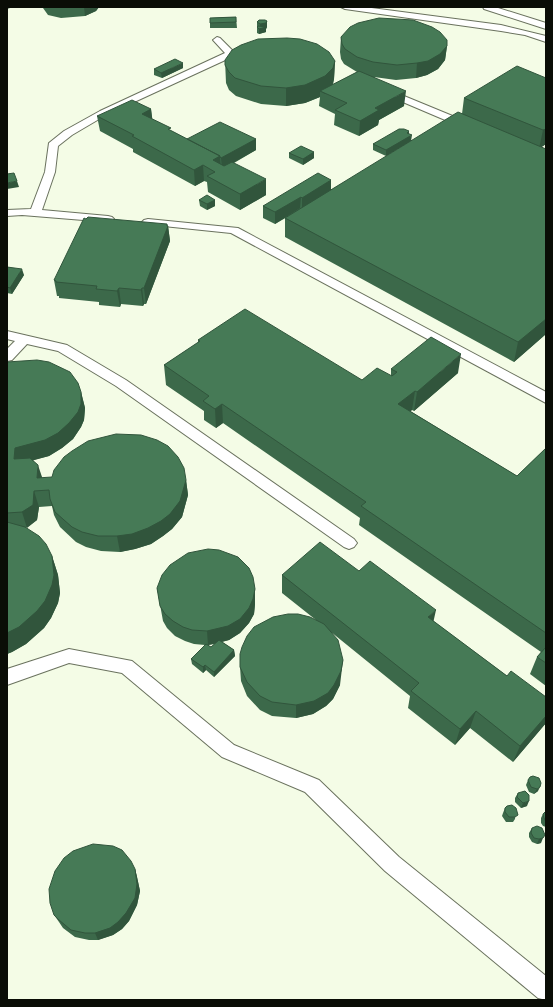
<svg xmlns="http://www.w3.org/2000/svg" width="553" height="1007" viewBox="0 0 553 1007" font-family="Signika,sans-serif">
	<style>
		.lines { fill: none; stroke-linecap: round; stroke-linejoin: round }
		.service-casing { stroke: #6a725e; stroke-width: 2 }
		.service { fill: #fff; fill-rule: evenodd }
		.wall { fill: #3c694a; fill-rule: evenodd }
		.shaded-wall { fill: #31553c }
		.building { fill: #467a56; stroke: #31553c }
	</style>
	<rect width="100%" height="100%" fill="#f4fce6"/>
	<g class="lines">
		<g class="service-casing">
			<path id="service" d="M 341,7 L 364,7 L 501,25 L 546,36 L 546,42 L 525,35 L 501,31 L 345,9 Z
				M 483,7 L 495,7 L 546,23 L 546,29 L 484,9 Z
				M 217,37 L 220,38 L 234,52 L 235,54 L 234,56 L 106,115 L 72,135 L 58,146 L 55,172 L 42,210 L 108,216 L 112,217 L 114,219 L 112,221 L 108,222 L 22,215 L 7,216 L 7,210 L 31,209 L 45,172 L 49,143 L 64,131 L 100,111 L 225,53 L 213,40 Z
				M 387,89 L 472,124 L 473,126 L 468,129 L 464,128 L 384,94 L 382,92 L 384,90 Z
				M 148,219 L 238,228 L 546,392 L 546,403 L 231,233 L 144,224 L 142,222 L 144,220 Z
				M 7,331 L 67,345 L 126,380 L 354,539 L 357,543 L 354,547 L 349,549 L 344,547 L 116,386 L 58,351 L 27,344 L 12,360 L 7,361 L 7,349 L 15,341 L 7,339 Z
				M 69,649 L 132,661 L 234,745 L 319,780 L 399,857 L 546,976 L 546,1000 L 538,998 L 385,871 L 305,792 L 222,757 L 122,673 L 69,663 L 7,685 L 7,669 Z"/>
		</g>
		<use href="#service" class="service"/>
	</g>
	<path class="wall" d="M 42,7 L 99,7 L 96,11 L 85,16 L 61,18 L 48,15 L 43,8 Z
		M 236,17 L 237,28 L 210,28 L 210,18 Z
		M 267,21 L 267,27 L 266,29 L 266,32 L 259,34 L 257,33 L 257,22 Z
		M 341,37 L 447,46 L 445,60 L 438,69 L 427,75 L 416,78 L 396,80 L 374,77 L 404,106 L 379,120 L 378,125 L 359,136 L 334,125 L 335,114 L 319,106 L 320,97 L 305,103 L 286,106 L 261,104 L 236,96 L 229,90 L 226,83 L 225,60 L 335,61 L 334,79 L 333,85 L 357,72 L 344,64 L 341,59 L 340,52 Z
		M 183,68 L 162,78 L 154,75 L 154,69 Z
		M 546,78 L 546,144 L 541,147 L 546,334 L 514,362 L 285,237 L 285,218 L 301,209 L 275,224 L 263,218 L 263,206 L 331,180 L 331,190 L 462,114 L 464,98 Z
		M 151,109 L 152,119 L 171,131 L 187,139 L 256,139 L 256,150 L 234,163 L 266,195 L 240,210 L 208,192 L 207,182 L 204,181 L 195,186 L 133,152 L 133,149 L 100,131 L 97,116 Z
		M 409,134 L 411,141 L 386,156 L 373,150 L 373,144 Z
		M 314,152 L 314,158 L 303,165 L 289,158 L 289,153 Z
		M 199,200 L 215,200 L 215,206 L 207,210 L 200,206 Z
		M 168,226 L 170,241 L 146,304 L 144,304 L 143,306 L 121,304 L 120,307 L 99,305 L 99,302 L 59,298 L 59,296 L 57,296 L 54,280 Z
		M 7,267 L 24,275 L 12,294 L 7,293 Z
		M 198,340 L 362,380 L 391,376 L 391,369 L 458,373 L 414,411 L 412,410 L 410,411 L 517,476 L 546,448 L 546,686 L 530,674 L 537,657 L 541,652 L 359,525 L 360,518 L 223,423 L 216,428 L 204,420 L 204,411 L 166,385 L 164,365 L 198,343 Z
		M 7,362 L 81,392 L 85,408 L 84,420 L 81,427 L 73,439 L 62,448 L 49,456 L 33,460 L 42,478 L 186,480 L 188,495 L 182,517 L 172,529 L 163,536 L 151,544 L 135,549 L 120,552 L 101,551 L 86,547 L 76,542 L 60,527 L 54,515 L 52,506 L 39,507 L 37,520 L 26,528 L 52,556 L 58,575 L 60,593 L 58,603 L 51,618 L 44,628 L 26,644 L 12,652 L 7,654 Z
		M 359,571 L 433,621 L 507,676 L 546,697 L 546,723 L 513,762 L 470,728 L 455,745 L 408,708 L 410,696 L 331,632 L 340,685 L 333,699 L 326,706 L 313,714 L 296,718 L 272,716 L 260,710 L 247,696 L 241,681 L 240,667 L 316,620 L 282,593 L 282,575 Z
		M 157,588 L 255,604 L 254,614 L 249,623 L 240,633 L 229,640 L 222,642 L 234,650 L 235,656 L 214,677 L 206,670 L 203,673 L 192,664 L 191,659 L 205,645 L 194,644 L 185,641 L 175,636 L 167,628 L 163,621 ZM 215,644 L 211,647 L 207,645 L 208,645 Z
		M 533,776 L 538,791 L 534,794 L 529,792 L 526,785 L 528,780 Z
		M 518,793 L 527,806 L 521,808 L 515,802 L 515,798 Z
		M 505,808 L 516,808 L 515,819 L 513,822 L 506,822 L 502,816 L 503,813 Z
		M 546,811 L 546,827 L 543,826 L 541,823 L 541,818 L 543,814 Z
		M 532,828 L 542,828 L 541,843 L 537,844 L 532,842 L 529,837 L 529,833 Z
		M 135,869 L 137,877 L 140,891 L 137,905 L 129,921 L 122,929 L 113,935 L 98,940 L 89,940 L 75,937 L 63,928 L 59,922 L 54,915 Z"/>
	<path class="shaded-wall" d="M 7,7 L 13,7 L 7,9 Z
		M 84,7 L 99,7 L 96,11 L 85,16 Z
		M 267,21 L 267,27 L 266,29 L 266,32 L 259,34 L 259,29 L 260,28 L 260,24 Z
		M 447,46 L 445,60 L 438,69 L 427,75 L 416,78 L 417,63 Z
		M 335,61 L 334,79 L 332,86 L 325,94 L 320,91 L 320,97 L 305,103 L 286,106 L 286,88 Z
		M 183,63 L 183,68 L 162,78 L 161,73 Z
		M 406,91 L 404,106 L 379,120 L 378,125 L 359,136 L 360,121 L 375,108 Z
		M 151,109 L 153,124 L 142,114 Z
		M 546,129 L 546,144 L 539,149 L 543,130 Z
		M 409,131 L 409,137 L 412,135 L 411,141 L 386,156 L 386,150 Z
		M 256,139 L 256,150 L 222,169 L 221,158 Z
		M 314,152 L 314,158 L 303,165 L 303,159 Z
		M 220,156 L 221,172 L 213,160 Z
		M 203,165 L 204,181 L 195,186 L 194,170 Z
		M 266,179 L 266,195 L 240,210 L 240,194 Z
		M 331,180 L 331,191 L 302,209 L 302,198 Z
		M 17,181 L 19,187 L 7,189 L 7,183 Z
		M 301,197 L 300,208 L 275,224 L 275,212 Z
		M 215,200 L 215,206 L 207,210 L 207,204 Z
		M 167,224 L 168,227 L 168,226 L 170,241 L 146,304 L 144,288 Z
		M 22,269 L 24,275 L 12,294 L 10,288 Z
		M 119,288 L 121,304 L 120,307 L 117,291 Z
		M 142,288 L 144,304 L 143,306 L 141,290 Z
		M 546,319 L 546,334 L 514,362 L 518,342 Z
		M 461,354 L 458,373 L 414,411 L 417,392 Z
		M 415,391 L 412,410 L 396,423 L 398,404 Z
		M 81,392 L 85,408 L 84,420 L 81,427 L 73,439 L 62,448 L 49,456 L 20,464 L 14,459 L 15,448 Z
		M 222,404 L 223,423 L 216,428 L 215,409 Z
		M 38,465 L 43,480 L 37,478 Z
		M 186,480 L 188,495 L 182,517 L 172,529 L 163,536 L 151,544 L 135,549 L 120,552 L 117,536 Z
		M 34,491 L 39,507 L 37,520 L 27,528 L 22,512 Z
		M 52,556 L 58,575 L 60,593 L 58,603 L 51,618 L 44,628 L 26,644 L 12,652 L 7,654 L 7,633 Z
		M 255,589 L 255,604 L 254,614 L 249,623 L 240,633 L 229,640 L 208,645 L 207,631 Z
		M 436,610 L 432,628 L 428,617 Z
		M 234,650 L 235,656 L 214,677 L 214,672 Z
		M 343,660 L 340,685 L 333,699 L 326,706 L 313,714 L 296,718 L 296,705 Z
		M 205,665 L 206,670 L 203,673 L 203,667 Z
		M 476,711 L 470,728 L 455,745 L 460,729 Z
		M 546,716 L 546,723 L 513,762 L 520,746 Z
		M 540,787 L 538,791 L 534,794 L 537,789 Z
		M 529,801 L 527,806 L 521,808 L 523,803 Z
		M 543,838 L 541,843 L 537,844 L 539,839 Z
		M 135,869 L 137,877 L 140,891 L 137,905 L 129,921 L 122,929 L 113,935 L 98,940 L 95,933 Z"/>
	<path class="building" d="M 236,17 L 236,22 L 210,23 L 210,18 Z
		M 379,18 L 413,20 L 432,27 L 440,32 L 447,40 L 447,46 L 440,54 L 428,61 L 417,63 L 397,65 L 373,62 L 357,57 L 345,49 L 342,44 L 341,37 L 350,27 L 358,23 Z
		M 259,20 L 265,20 L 267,21 L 266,23 L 260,24 L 257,22 Z
		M 258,26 L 266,27 L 259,29 L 257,27 Z
		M 287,38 L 300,39 L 317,44 L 329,52 L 335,61 L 333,68 L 325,76 L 305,85 L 286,88 L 261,86 L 235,78 L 229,72 L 225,65 L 225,60 L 232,50 L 241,45 L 258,39 Z
		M 175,59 L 183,63 L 161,73 L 154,69 Z
		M 517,66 L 546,78 L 546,129 L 543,130 L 464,98 Z
		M 359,71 L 406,91 L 375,108 L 379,110 L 360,121 L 335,110 L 347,103 L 320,91 Z
		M 132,100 L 151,109 L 142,114 L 171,128 L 168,129 L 220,156 L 213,160 L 224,166 L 232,162 L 266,179 L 240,194 L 207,176 L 215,172 L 203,165 L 194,170 L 132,136 L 134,135 L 97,116 Z
		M 458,112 L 546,149 L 546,319 L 518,342 L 285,218 Z
		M 220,122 L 256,139 L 221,158 L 220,157 L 220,156 L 187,139 Z
		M 399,129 L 404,129 L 409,131 L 407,133 L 412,135 L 386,150 L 373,144 Z
		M 301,146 L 314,152 L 303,159 L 289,153 Z
		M 14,173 L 17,181 L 7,183 L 7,174 Z
		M 318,173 L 331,180 L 302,198 L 301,197 L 275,212 L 263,206 Z
		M 207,195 L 215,200 L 207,204 L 199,200 Z
		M 88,217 L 167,224 L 167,226 L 168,226 L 144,288 L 142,288 L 141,290 L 119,288 L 117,291 L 96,289 L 97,286 L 56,282 L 56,281 L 54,280 L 84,218 L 86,219 Z
		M 7,267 L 22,269 L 10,288 L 7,287 Z
		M 245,309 L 362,380 L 377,368 L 392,376 L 397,372 L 391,369 L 431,337 L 461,354 L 417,392 L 415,391 L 398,404 L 517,476 L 546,448 L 546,633 L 361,506 L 366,502 L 222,404 L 215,409 L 203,401 L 209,396 L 164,365 L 200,341 L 198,340 Z
		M 37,360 L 49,362 L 70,372 L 78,383 L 81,392 L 81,404 L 78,412 L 69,423 L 58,433 L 45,440 L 15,448 L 14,459 L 30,458 L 38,465 L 37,478 L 52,477 L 54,470 L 64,457 L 72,451 L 88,441 L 116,434 L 141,435 L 157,440 L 168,446 L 178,457 L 184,468 L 186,480 L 180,501 L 170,514 L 161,521 L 148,528 L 132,534 L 117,536 L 98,536 L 82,532 L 72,527 L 55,512 L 50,499 L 49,490 L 34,491 L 33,505 L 22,512 L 7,513 L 7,362 Z
		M 7,522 L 25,527 L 39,536 L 46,544 L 52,556 L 54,575 L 52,585 L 45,601 L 37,611 L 19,627 L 7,633 Z
		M 320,542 L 359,571 L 370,561 L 436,610 L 428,617 L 507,676 L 511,671 L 546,697 L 546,716 L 520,746 L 476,711 L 460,729 L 411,691 L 419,683 L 282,575 Z
		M 208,549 L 219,550 L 238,557 L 249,568 L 253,577 L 255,589 L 253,599 L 249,608 L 240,619 L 228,626 L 207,631 L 192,630 L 183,627 L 173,621 L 165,614 L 160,606 L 157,588 L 162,575 L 170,565 L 188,553 Z
		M 288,614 L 298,614 L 310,617 L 324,624 L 338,640 L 343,660 L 341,671 L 334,685 L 328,693 L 314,701 L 296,705 L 272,702 L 260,696 L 247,682 L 240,667 L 240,654 L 242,647 L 247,636 L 254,627 L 273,617 Z
		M 219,640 L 234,650 L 214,672 L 205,665 L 203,667 L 191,659 L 206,644 L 211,647 Z
		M 546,647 L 546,663 L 537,657 Z
		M 533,776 L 539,778 L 541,783 L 540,787 L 537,789 L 531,787 L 528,780 L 530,777 Z
		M 525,791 L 529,795 L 529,801 L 523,803 L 517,797 L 518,793 Z
		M 512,805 L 516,808 L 518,815 L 515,817 L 509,817 L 505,812 L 505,808 L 507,806 Z
		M 546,811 L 546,822 L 544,818 L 543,814 Z
		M 537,826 L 542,828 L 545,835 L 543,838 L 539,839 L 534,838 L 531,833 L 532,828 Z
		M 93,844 L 113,846 L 122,850 L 131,861 L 135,869 L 137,884 L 135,898 L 126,913 L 118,922 L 110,928 L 95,933 L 85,933 L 71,930 L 59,920 L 54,915 L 50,903 L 49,889 L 55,871 L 64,858 L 73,851 Z"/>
	<rect width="553" height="1007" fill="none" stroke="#0a0d06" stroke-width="16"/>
</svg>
